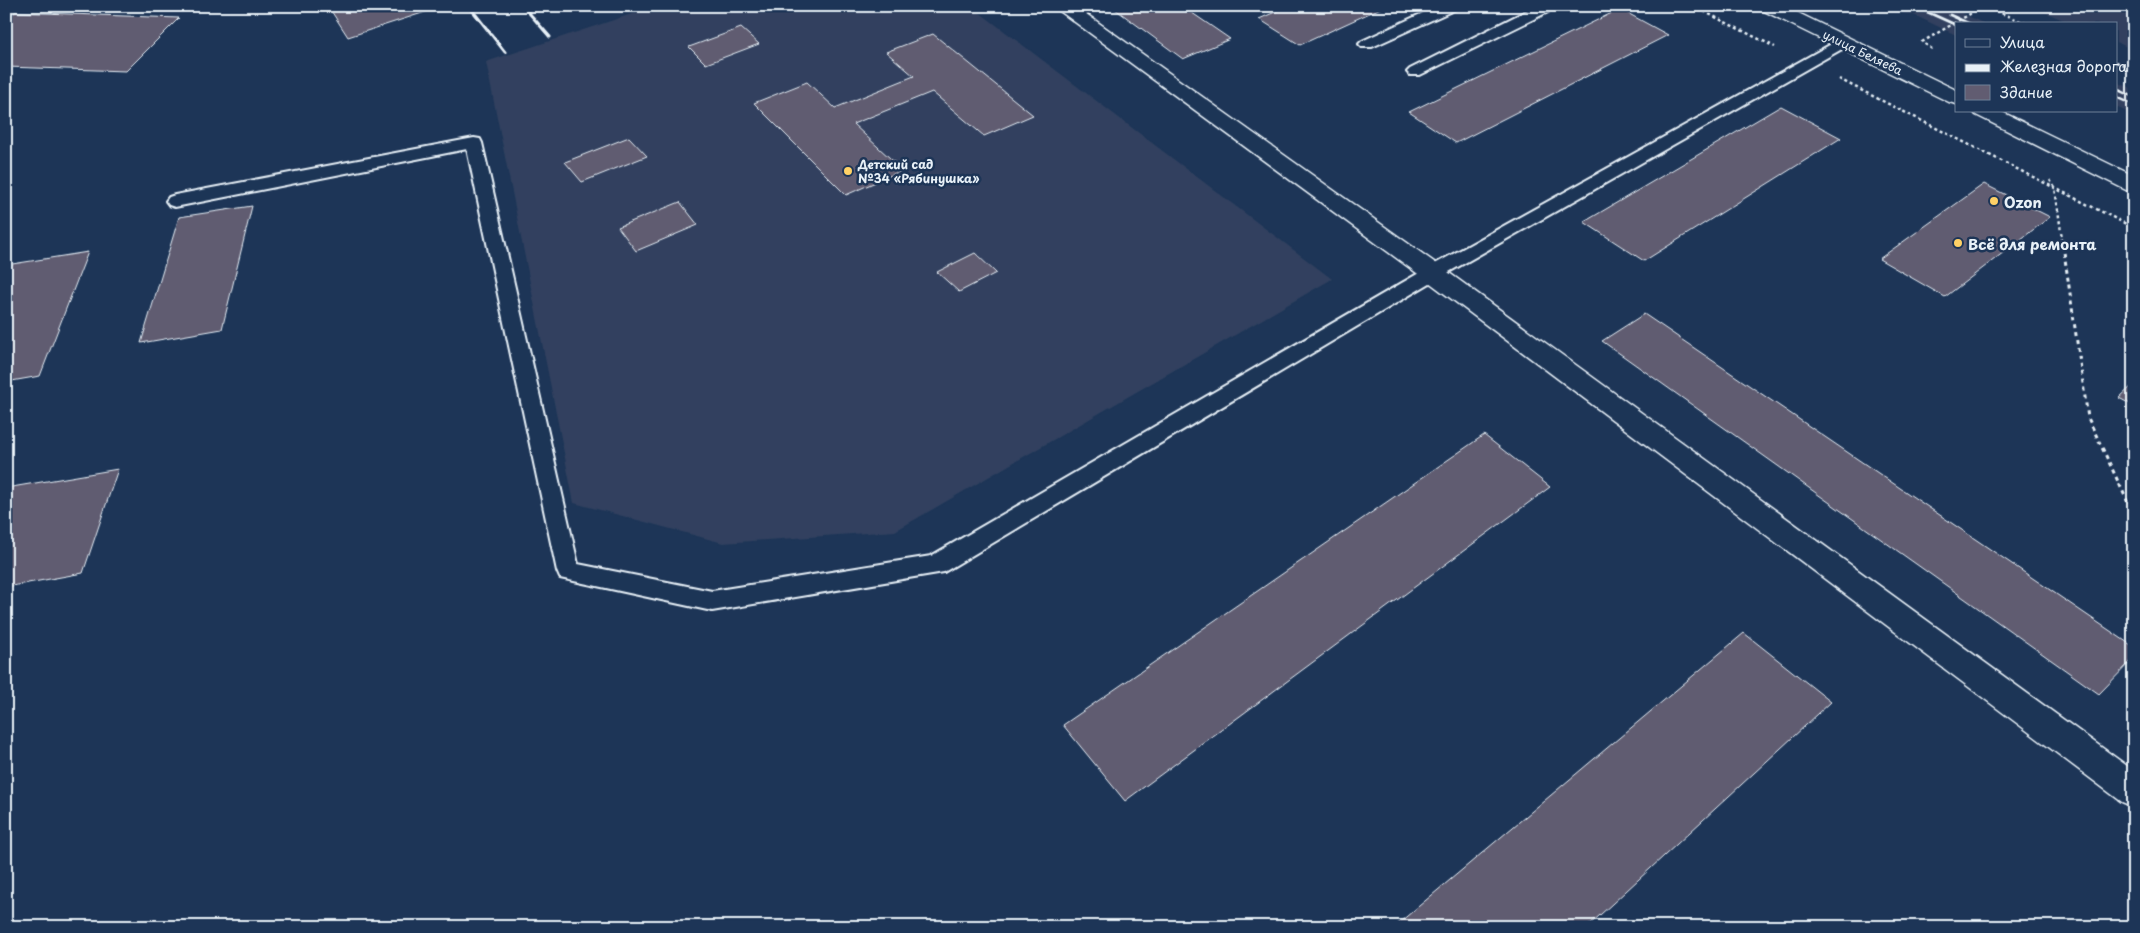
<svg xmlns="http://www.w3.org/2000/svg" width="2140" height="933" viewBox="0 0 2140 933" font-family="'Playpen Sans',sans-serif">
	<style>
		.built { fill: #31415f }
		.building { fill: #615c71; stroke: #e8f1f8 }
		.lines { fill: none; stroke-linecap: round; stroke-linejoin: round }
		.lane-casing { stroke: #e8f1f8; stroke-width: 4 }
		.street-casing { stroke: #e8f1f8; stroke-width: 3 }
		.secondary-casing { stroke: #e8f1f8; stroke-width: 3 }
		.path-far1 { stroke: #e8f1f8; stroke-width: 2.5; stroke-dasharray: 3 3; stroke-linecap: butt }
		.path { stroke: #e8f1f8; stroke-width: 3; stroke-dasharray: 4 4; stroke-linecap: butt }
		.lane { fill: #1d3557; fill-rule: evenodd }
		.street { fill: #1d3557; fill-rule: evenodd }
		.secondary { fill: #1d3557; fill-rule: evenodd }
		.rail { stroke: #e8f1f8; stroke-width: 3 }
		.poi-dot { fill: #ffd166; stroke: #1d3557; stroke-width: 2 }
		.labels { text-anchor: middle; dominant-baseline: central; stroke-width: 5; stroke-linejoin: round; paint-order: stroke }
		.far-street-label { font-size: 12px; fill: #e8f1f8; stroke: #1d3557 }
		.far-poi-label { font-size: 12px; font-weight: bold; fill: #e8f1f8; stroke: #1d3557; text-anchor: start }
		.poi-label { font-size: 15px; font-weight: bold; fill: #e8f1f8; stroke: #1d3557; text-anchor: start }
	</style>
	<rect width="100%" height="100%" fill="#1d3557"/>
	<filter id="ink" filterUnits="userSpaceOnUse"><feTurbulence type="fractalNoise" baseFrequency=".02" numOctaves="2"/><feDisplacementMap in="SourceGraphic" scale="10" xChannelSelector="R" yChannelSelector="G"/><feConvolveMatrix kernelMatrix="1 2 1 2 8 2 1 2 1" color-interpolation-filters="sRGB"/></filter>
	<g filter="url(#ink)">
		<path class="built" d="M 656,6 L 971,6 L 1332,279 L 895,531 L 723,543 L 574,503 L 486,62 Z
			M 1850,6 L 1946,6 L 1985,24 L 1956,24 L 1956,35 L 1914,15 Z
			M 2031,6 L 2134,6 L 2134,50 L 2116,42 L 2116,24 L 2072,24 Z
			M 2116,82 L 2134,89 L 2134,115 L 2116,107 Z"/>
		<path class="building" d="M 328,6 L 444,6 L 348,37 Z
			M 1111,6 L 1182,6 L 1230,39 L 1183,59 Z
			M 1289,6 L 1385,6 L 1300,45 L 1259,19 Z
			M 1620,9 L 1668,35 L 1456,143 L 1409,112 Z
			M 15,12 L 179,18 L 126,71 L 6,67 L 6,20 Z
			M 741,28 L 759,44 L 706,64 L 689,47 Z
			M 933,34 L 1033,115 L 984,136 L 932,92 L 853,124 L 903,170 L 846,195 L 754,103 L 807,82 L 835,108 L 914,76 L 886,52 Z
			M 1781,106 L 1841,138 L 1644,261 L 1584,222 Z
			M 629,137 L 647,156 L 582,182 L 565,162 Z
			M 1984,184 L 2050,217 L 1945,297 L 1879,259 Z
			M 680,202 L 698,225 L 636,251 L 618,227 Z
			M 252,206 L 222,329 L 141,343 L 179,217 Z
			M 88,252 L 40,376 L 6,382 L 6,265 Z
			M 975,253 L 996,273 L 959,292 L 937,272 Z
			M 1644,314 L 2134,647 L 2134,658 L 2099,694 L 1602,341 Z
			M 2134,384 L 2134,406 L 2119,398 Z
			M 1484,435 L 1550,487 L 1125,801 L 1063,725 Z
			M 118,469 L 83,573 L 6,587 L 6,488 Z
			M 1744,633 L 1831,702 L 1587,927 L 1394,927 Z"/>
		<g class="lines">
			<g class="lane-casing">
				<path id="lane" d="M 1438,6 L 1458,6 L 1456,9 L 1372,47 L 1362,47 L 1359,44 L 1362,41 Z
					M 1536,6 L 1550,6 L 1548,12 L 1420,75 L 1410,75 L 1407,72 L 1410,69 Z
					M 1844,37 L 1849,39 L 1852,42 L 1849,45 L 1440,277 L 944,572 L 712,611 L 560,578 L 557,571 L 467,149 L 175,207 L 169,205 L 166,201 L 169,197 L 175,195 L 474,138 L 480,139 L 482,143 L 578,564 L 712,591 L 931,556 L 1426,269 Z"/>
			</g>
			<g class="street-casing">
				<path id="street" d="M 1053,6 L 1075,6 L 1441,267 L 2134,771 L 2134,807 L 2122,802 L 1425,279 Z"/>
			</g>
			<g class="secondary-casing">
				<path id="secondary" d="M 1760,6 L 1784,6 L 1956,90 L 1956,104 L 1949,102 L 1762,10 Z
					M 1973,111 L 2000,111 L 2134,176 L 2134,192 L 2126,190 L 1976,115 Z"/>
			</g>
			<path class="path-far1" d="M 1693,6 L 1775,47
				M 1985,6 L 2027,24
				M 1932,49 L 1922,42 L 1970,14 L 1967,6
				M 2116,62 L 2134,69
				M 1839,79 L 2134,228
				M 2050,180 L 2055,188 L 2063,246"/>
			<path class="path" d="M 2063,245 L 2088,418 L 2134,515"/>
			<use href="#lane" class="lane"/>
			<use href="#street" class="street"/>
			<use href="#secondary" class="secondary"/>
			<path class="rail" d="M 469,6 L 505,52
				M 523,6 L 550,37
				M 1914,6 L 1956,25
				M 1950,15 L 1970,24
				M 2116,89 L 2134,97
				M 2116,97 L 2134,105"/>
		</g>
	</g>
	<g class="poi-dot">
		<circle cx="848" cy="171" r="5"/>
		<circle cx="1994" cy="201" r="5"/>
		<circle cx="1958" cy="243" r="5"/>
	</g>
	<g class="labels">
		<g class="far-street-label">
			<text transform="translate(1863 52) rotate(26)">улица Беляева</text>
		</g>
		<g class="far-poi-label">
			<text x="858" y="164">Детский сад<tspan x="858" dy="14">№34 «Рябинушка»</tspan></text>
		</g>
		<g class="poi-label">
			<text x="2004" y="201">Ozon</text>
			<text x="1968" y="243">Всё для ремонта</text>
		</g>
	</g>
	<rect width="2140" height="933" fill="none" stroke="#1d3557" stroke-width="25"/>
	<rect x="12" y="12" width="2115" height="908" fill="none" stroke="#e8f1f8" stroke-width="2" filter="url(#ink)"/>
	<rect x="1955" y="22" width="162" height="90" fill="#1d3557" stroke="#6e8097"/>
	<rect x="1965" y="39" width="25" height="8" fill="#1d3557" stroke="#6e8097"/>
	<text x="2000" y="48" font-size="15" fill="#e8f1f8">Улица</text>
	<rect x="1965" y="64" width="25" height="8" fill="#e8f1f8" stroke="#6e8097"/>
	<text x="2000" y="72" font-size="15" fill="#e8f1f8">Железная дорога</text>
	<rect x="1965" y="85" width="25" height="15" fill="#615c71" stroke="#6e8097"/>
	<text x="2000" y="98" font-size="15" fill="#e8f1f8">Здание</text>
</svg>
